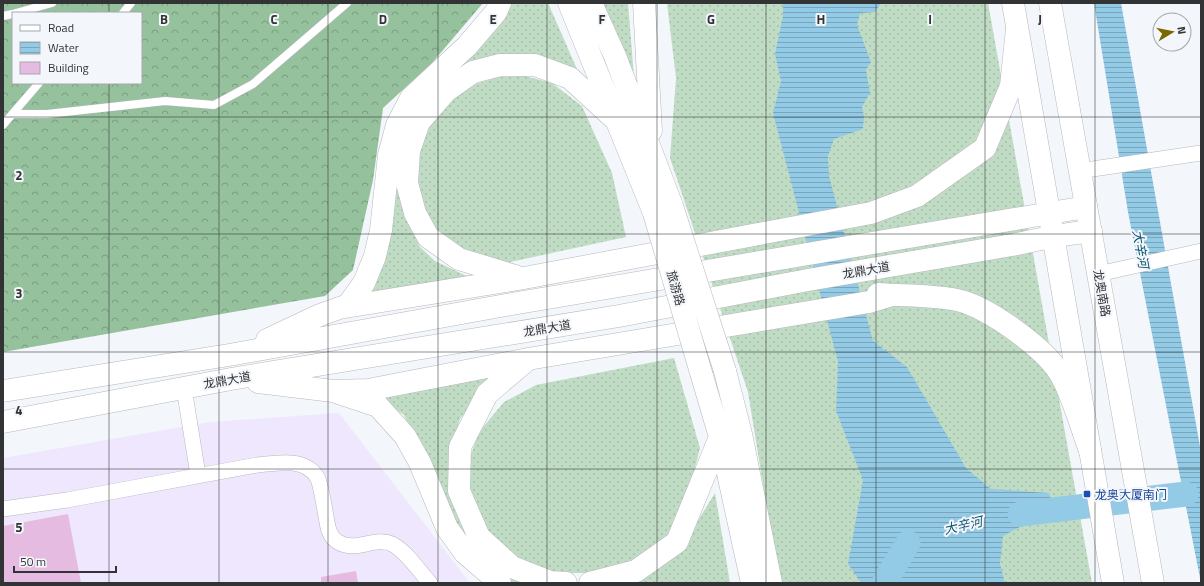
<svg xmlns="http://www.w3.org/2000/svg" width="1204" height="586" viewBox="0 0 1204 586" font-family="'Titillium Web','Noto Sans SC',sans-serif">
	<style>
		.commercial { fill: #efe7fd }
		.grass { fill: url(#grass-dots) }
		.forest { fill: url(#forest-crowns); fill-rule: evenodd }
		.water { fill: url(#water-rules) }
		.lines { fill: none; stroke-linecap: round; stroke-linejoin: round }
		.river { stroke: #93cae5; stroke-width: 25 }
		.building { fill: #e6bbe1 }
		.lane-casing { stroke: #b6b8bc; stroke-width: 9 }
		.street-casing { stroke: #b6b8bc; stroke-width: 16 }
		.secondary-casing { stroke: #b6b8bc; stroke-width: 23 }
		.primary-casing { stroke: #b6b8bc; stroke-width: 23 }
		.lane { stroke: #fff; stroke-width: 8 }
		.street { stroke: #fff; stroke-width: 15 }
		.secondary { stroke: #fff; stroke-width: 22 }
		.primary { stroke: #fff; stroke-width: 22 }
		.primary-bridge-casing { stroke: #b6b8bc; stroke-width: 23; stroke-linecap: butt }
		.primary-bridge { stroke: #fff; stroke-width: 22 }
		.grid { fill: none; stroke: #323334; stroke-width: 1; stroke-opacity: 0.55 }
		.transit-dot { fill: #1a4fb4; stroke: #f3f6fa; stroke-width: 1.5 }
		.labels { text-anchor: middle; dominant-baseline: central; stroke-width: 4; stroke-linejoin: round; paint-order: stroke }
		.street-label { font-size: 12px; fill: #323334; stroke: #f3f6fa }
		.transit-label { font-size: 12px; fill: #164399; stroke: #f3f6fa; text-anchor: start }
		.water-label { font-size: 13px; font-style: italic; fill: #0e5571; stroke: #f3f6fa }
		.grid-label { font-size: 13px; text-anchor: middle; font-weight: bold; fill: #323334; stroke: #f3f6fa; stroke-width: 4; stroke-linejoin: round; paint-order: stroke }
	</style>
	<defs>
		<pattern id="grass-dots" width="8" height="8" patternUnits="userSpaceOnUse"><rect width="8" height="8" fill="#c0dcc4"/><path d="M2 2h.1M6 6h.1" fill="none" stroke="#a5bda9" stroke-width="1.8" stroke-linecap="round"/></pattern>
		<pattern id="forest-crowns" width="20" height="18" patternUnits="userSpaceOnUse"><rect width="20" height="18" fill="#96c19d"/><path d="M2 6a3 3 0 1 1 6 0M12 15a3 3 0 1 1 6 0" fill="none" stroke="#7b9d81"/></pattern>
		<pattern id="water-rules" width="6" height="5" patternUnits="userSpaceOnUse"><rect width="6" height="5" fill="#93cae5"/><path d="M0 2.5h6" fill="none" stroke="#79a5ba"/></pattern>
	</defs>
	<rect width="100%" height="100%" fill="#f3f6fa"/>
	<path class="commercial" d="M 339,413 L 470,583 L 3,583 L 3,458 L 210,422 Z"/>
	<path class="grass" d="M 511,3 L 548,3 L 580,76 L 507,56 L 423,105 L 405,214 L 420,247 L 435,261 L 473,279 L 364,297 L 404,121 Z
		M 603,3 L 628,3 L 634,77 Z
		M 667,3 L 988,3 L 1092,583 L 779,583 L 748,392 L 670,158 L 676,78 Z
		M 525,76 L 552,83 L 582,106 L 612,173 L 626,237 L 487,267 L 445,243 L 422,209 L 416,172 L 424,134 L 441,108 L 472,85 L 498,77 Z
		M 674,358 L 700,448 L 687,500 L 668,537 L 637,560 L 591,573 L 551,573 L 519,559 L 485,530 L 469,487 L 469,460 L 479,432 L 504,402 L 536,385 Z
		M 492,375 L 460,419 L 454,439 L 452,489 L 461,525 L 477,549 L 530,583 L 511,583 L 502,579 L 468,549 L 404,415 L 380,399 Z
		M 715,493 L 730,583 L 622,583 L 686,540 Z"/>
	<path class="forest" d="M 3,3 L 483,3 L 432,63 L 383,108 L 373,180 L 353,270 L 325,296 L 3,352 ZM 13,13 L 141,13 L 141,83 L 13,83 Z"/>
	<path class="water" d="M 783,3 L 881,3 L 875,12 L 860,13 L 857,25 L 871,62 L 866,70 L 870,93 L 862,107 L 864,116 L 863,129 L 834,139 L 828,156 L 829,176 L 873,341 L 907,367 L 966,468 L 991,489 L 1049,493 L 1054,509 L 1003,536 L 1000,564 L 1005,583 L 884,583 L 891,569 L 883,583 L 861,583 L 848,564 L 863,480 L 836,411 L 838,362 L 773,113 L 781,81 L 775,54 L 783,16 Z
		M 1094,3 L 1121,3 L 1201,452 L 1201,583 L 1128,212 Z"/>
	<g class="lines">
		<path class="river" d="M 1020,514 L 1186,494
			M 884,583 L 908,543"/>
	</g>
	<path class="building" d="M 68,514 L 81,583 L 3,583 L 3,526 Z
		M 356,571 L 358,583 L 321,583 L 321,577 Z"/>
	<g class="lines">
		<g class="lane-casing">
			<path id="lane" d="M 16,13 L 52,3
				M 123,13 L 131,3
				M 3,16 L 13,14
				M 13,114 L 47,114 L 165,101 L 214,105 L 253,84 L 347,3
				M 3,125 L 39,83"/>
		</g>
		<g class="street-casing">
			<path id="street" d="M 1079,171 L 1201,153
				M 1098,274 L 1201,251
				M 184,388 L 198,475
				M 3,509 L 67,500 L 257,465 C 276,463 305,457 317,477 C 321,483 325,512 327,522 C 328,529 331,538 338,542 C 355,553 375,536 392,544 C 405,550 420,572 430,583"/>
		</g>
		<g class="secondary-casing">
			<path id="secondary" d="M 1013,3 L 1113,583
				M 1050,3 L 1153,583"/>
		</g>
		<g class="primary-casing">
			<path id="primary" d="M 569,3 L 654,213
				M 591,3 L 615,56 L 672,206
				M 644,3 L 651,131
				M 515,276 L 459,259 L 428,237 L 415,213 L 407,183 L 409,151 L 419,122 L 446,91 L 473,72 L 500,65 L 535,65 L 570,78 L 618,122
				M 878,294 C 905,296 931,295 957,300 C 987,306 1048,350 1062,377 C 1074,400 1081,426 1090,451
				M 339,308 L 524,278 L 871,213 L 917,196 L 985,148 L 1011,86 L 1017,29
				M 267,340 L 320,315 L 348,305 L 364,283 L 375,256 L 381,230 L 389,155 L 397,125 L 411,98 L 467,46 L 496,12 L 500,3
				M 527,360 L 487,394 L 460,447 L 459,491 L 479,537 L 512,567 L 550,582 L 566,583
				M 725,371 L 741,434 L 771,583
				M 702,376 L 720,437 L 752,583
				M 258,382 L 333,391 L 378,406 L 405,436 L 420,463 L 447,528 L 465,553 L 500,583
				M 3,391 L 229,355 L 506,305 L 1086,207
				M 333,391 L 368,390 L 528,359 L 869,302 L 892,295
				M 3,422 L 231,379 L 619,316 L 808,280 L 1012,245 L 1055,236 L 1091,231
				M 590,583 L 636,571 L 677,542 L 720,437"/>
		</g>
		<use href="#lane" class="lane"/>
		<use href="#street" class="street"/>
		<use href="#secondary" class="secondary"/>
		<use href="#primary" class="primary"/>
		<g class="primary-bridge-casing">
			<path id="primary-bridge" d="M 672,206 L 725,371
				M 654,213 L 702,376"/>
		</g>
		<use href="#primary-bridge" class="primary-bridge"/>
	</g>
	<path class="grid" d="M 109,3 L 109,13M 219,3 L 219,583M 328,3 L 328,583M 438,3 L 438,583M 547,3 L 547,583M 657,3 L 657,583M 766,3 L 766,583M 876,3 L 876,583M 985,3 L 985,583M 1095,3 L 1095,583M 109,83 L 109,583M 3,117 L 1201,117M 3,234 L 1201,234M 3,352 L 1201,352M 3,469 L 1201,469"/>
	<rect class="transit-dot" x="1083" y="490" width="8" height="8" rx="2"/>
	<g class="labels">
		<g class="street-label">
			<text transform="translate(866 270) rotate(-10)">龙鼎大道</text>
			<text transform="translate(676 288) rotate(74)">旅游路</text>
			<text transform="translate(1102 293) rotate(80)">龙奥南路</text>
			<text transform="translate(547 328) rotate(-9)">龙鼎大道</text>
			<text transform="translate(227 380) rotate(-10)">龙鼎大道</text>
		</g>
		<g class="transit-label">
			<text x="1095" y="494">龙奥大厦南门</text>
		</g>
		<g class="water-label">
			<text transform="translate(1141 249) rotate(80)">大辛河</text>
			<text transform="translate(963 525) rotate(-13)">大辛河</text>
		</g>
	</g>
	<g class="grid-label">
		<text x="164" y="24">B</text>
		<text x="274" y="24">C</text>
		<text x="383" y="24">D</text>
		<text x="493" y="24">E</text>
		<text x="602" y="24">F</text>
		<text x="711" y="24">G</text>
		<text x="821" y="24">H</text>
		<text x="930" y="24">I</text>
		<text x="1040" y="24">J</text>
		<text x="19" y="180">2</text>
		<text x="19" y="298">3</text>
		<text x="19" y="415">4</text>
		<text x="19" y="532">5</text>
	</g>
	<rect width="1204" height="586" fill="none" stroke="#323334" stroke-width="8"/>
	<rect x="12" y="12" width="130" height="72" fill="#f3f6fa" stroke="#a6a8ab"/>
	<rect x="20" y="25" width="20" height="6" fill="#ffffff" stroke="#a6a8ab"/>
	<text x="48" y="32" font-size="12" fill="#323334">Road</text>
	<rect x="20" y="42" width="20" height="12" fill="url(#water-rules)" stroke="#a6a8ab"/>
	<text x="48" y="52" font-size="12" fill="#323334">Water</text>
	<rect x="20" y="62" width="20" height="12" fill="#e6bbe1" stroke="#a6a8ab"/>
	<text x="48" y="72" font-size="12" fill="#323334">Building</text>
	<g transform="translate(1172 32) rotate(80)"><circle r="19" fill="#f3f6fa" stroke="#a6a8ab"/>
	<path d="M0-3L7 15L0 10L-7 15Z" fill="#7a6900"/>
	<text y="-6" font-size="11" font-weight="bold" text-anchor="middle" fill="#323334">N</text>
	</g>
	<path d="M14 566v6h102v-6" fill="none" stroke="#323334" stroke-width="2"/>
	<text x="20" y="566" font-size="12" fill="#323334" stroke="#f3f6fa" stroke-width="3" paint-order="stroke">50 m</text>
</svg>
